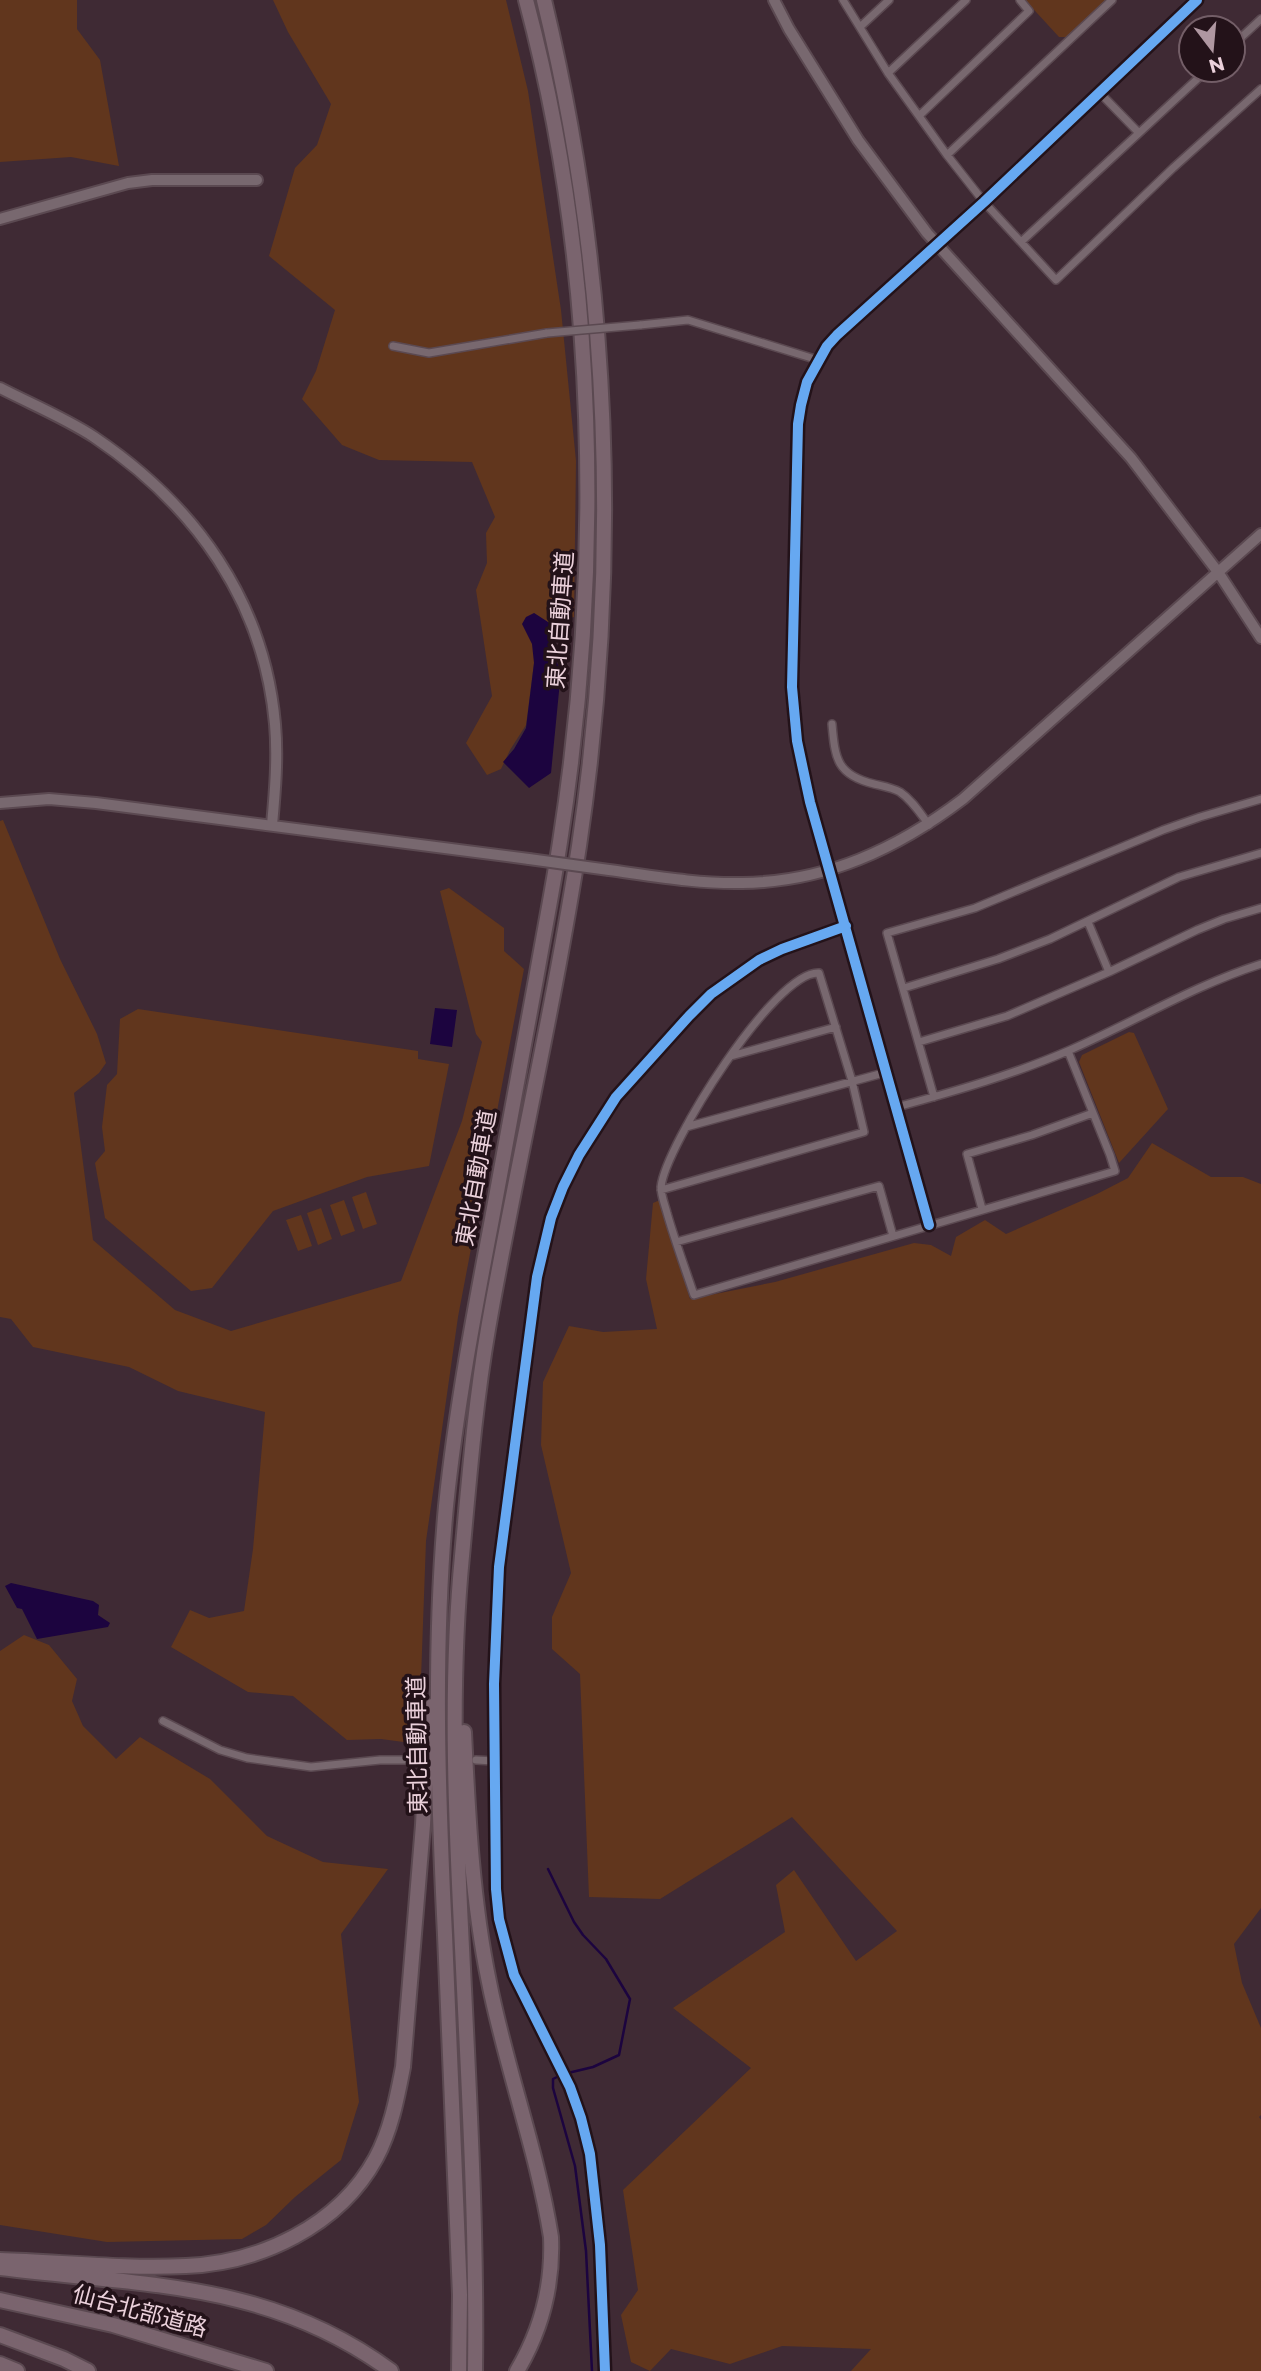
<svg xmlns="http://www.w3.org/2000/svg" width="1261" height="2371" viewBox="0 0 1261 2371" font-family="Montserrat,'Noto Sans JP',sans-serif">
	<style>
		.green { fill: #61361d }
		.water { fill: #1c043f }
		.lines { fill: none; stroke-linecap: round; stroke-linejoin: round }
		.stream { stroke: #1c043f; stroke-width: 2.5 }
		.street-casing { stroke: #5b4951; stroke-width: 10 }
		.secondary-casing { stroke: #5b4951; stroke-width: 14 }
		.highway-casing { stroke: #5b4951; stroke-width: 18 }
		.street { stroke: #78686f; stroke-width: 7 }
		.secondary { stroke: #78686f; stroke-width: 10 }
		.highway { stroke: #7a646e; stroke-width: 14 }
		.street-bridge-casing { stroke: #5b4951; stroke-width: 10; stroke-linecap: butt }
		.secondary-bridge-casing { stroke: #5b4951; stroke-width: 14; stroke-linecap: butt }
		.street-bridge { stroke: #78686f; stroke-width: 7 }
		.secondary-bridge { stroke: #78686f; stroke-width: 10 }
		.cycleway-casing { stroke: #231219; stroke-width: 15 }
		.cycleway { stroke: #66a8f1; stroke-width: 10 }
		.labels { text-anchor: middle; dominant-baseline: central; stroke-width: 7; stroke-linejoin: round; paint-order: stroke }
		.street-label { font-size: 23px; fill: #ebd1db; stroke: #231219 }
	</style>
	<rect width="100%" height="100%" fill="#3f2a34"/>
	<path class="green" d="M 0,0 L 77,0 L 77,29 L 100,60 L 119,166 L 71,157 L 0,162 Z
		M 273,0 L 506,0 L 528,91 L 561,310 L 576,461 L 574,617 L 551,624 L 534,613 L 534,663 L 526,725 L 510,750 L 501,769 L 487,775 L 466,743 L 492,696 L 476,590 L 487,563 L 486,533 L 495,517 L 472,462 L 379,460 L 342,445 L 302,399 L 316,371 L 335,310 L 269,256 L 295,168 L 317,145 L 331,104 L 288,32 Z
		M 1025,0 L 1108,0 L 1069,37 L 1059,37 Z
		M 3,820 L 60,959 L 97,1034 L 106,1063 L 99,1073 L 74,1093 L 93,1240 L 175,1310 L 231,1331 L 401,1281 L 462,1121 L 482,1042 L 476,1034 L 440,891 L 449,888 L 504,928 L 504,951 L 524,969 L 458,1317 L 426,1541 L 420,1706 L 411,1743 L 381,1739 L 347,1740 L 293,1696 L 248,1692 L 171,1647 L 190,1610 L 209,1618 L 244,1611 L 253,1549 L 265,1412 L 178,1391 L 129,1367 L 33,1347 L 11,1319 L 0,1317 L 0,821 Z
		M 138,1009 L 418,1051 L 418,1059 L 449,1064 L 429,1166 L 367,1177 L 273,1211 L 212,1288 L 191,1291 L 105,1218 L 95,1163 L 105,1151 L 102,1127 L 107,1085 L 117,1074 L 120,1019 Z
		M 1129,1032 L 1134,1033 L 1168,1109 L 1119,1163 L 1079,1062 L 1082,1055 Z
		M 1152,1143 L 1211,1177 L 1243,1177 L 1261,1184 L 1261,1908 L 1234,1944 L 1242,1983 L 1261,2028 L 1261,2115 L 1259,2117 L 1261,2120 L 1261,2371 L 851,2371 L 871,2349 L 782,2346 L 730,2364 L 671,2349 L 650,2371 L 631,2362 L 621,2315 L 638,2290 L 623,2190 L 751,2068 L 673,2008 L 785,1932 L 776,1885 L 794,1870 L 856,1961 L 897,1931 L 792,1817 L 660,1899 L 589,1897 L 580,1674 L 552,1649 L 552,1617 L 571,1573 L 541,1445 L 543,1382 L 569,1326 L 603,1332 L 657,1329 L 646,1279 L 653,1203 L 660,1200 L 690,1299 L 775,1282 L 914,1243 L 931,1245 L 951,1256 L 956,1237 L 985,1220 L 1006,1234 L 1097,1194 L 1128,1178 Z
		M 366,1192 L 377,1224 L 363,1229 L 352,1197 Z
		M 344,1200 L 355,1231 L 341,1236 L 330,1205 Z
		M 321,1208 L 332,1239 L 318,1245 L 307,1213 Z
		M 301,1215 L 312,1246 L 298,1251 L 286,1220 Z
		M 24,1635 L 49,1645 L 77,1679 L 72,1701 L 83,1726 L 116,1759 L 140,1737 L 210,1779 L 267,1836 L 323,1862 L 388,1869 L 341,1934 L 359,2102 L 341,2160 L 295,2197 L 266,2225 L 242,2239 L 107,2242 L 0,2225 L 0,1651 Z"/>
	<path class="water" d="M 534,613 L 551,624 L 552,652 L 561,671 L 551,773 L 529,788 L 503,762 L 514,749 L 526,728 L 534,663 L 532,644 L 522,624 L 526,617 Z
		M 435,1008 L 457,1010 L 452,1047 L 430,1044 Z
		M 11,1583 L 93,1601 L 99,1605 L 98,1615 L 110,1623 L 108,1627 L 37,1639 L 22,1609 L 17,1608 L 5,1586 Z"/>
	<g class="lines">
		<path class="stream" d="M 548,1869 L 574,1922 L 583,1935 L 606,1959 L 630,1999 L 619,2055 L 593,2067 L 568,2073
			M 561,2075 L 553,2079 L 553,2088 L 575,2166 L 586,2251 L 592,2371"/>
		<g class="street-casing">
			<path id="street" d="M 843,0 L 888,73 L 947,155 L 984,202 L 1056,280 L 1173,168 L 1261,89
				M 860,27 L 889,0
				M 1233,45 L 1261,19
				M 888,73 L 966,0
				M 1099,92 L 1139,133 L 1207,70
				M 920,115 L 1029,11 L 1020,0
				M 947,155 L 1112,0
				M 1021,242 L 1139,133
				M 640,325 L 688,320 L 818,360
				M 393,346 L 429,353 L 547,333
				M 832,724 C 835,759 837,775 874,784 C 882,786 893,788 900,792 C 912,800 920,813 929,825
				M 1088,922 L 1109,972
				M 904,988 L 998,959 L 1050,939 L 1179,877 L 1261,853
				M 919,1042 L 1007,1016 L 1109,972 L 1197,930 L 1224,919 L 1261,908
				M 731,1056 L 836,1027
				M 934,1097 L 887,933 L 975,908 L 1163,830 L 1200,817 L 1261,799
				M 897,1107 C 956,1091 1015,1074 1070,1050 C 1134,1022 1195,985 1261,964
				M 686,1127 L 887,1072
				M 661,1190 L 864,1132 L 852,1081 L 819,973 C 775,970 665,1146 661,1187 C 661,1196 665,1205 667,1213 C 675,1241 685,1268 694,1295 L 1115,1171 L 1110,1155 L 1068,1051
				M 982,1209 L 967,1154 L 1032,1135 L 1093,1113
				M 676,1242 L 879,1186 L 893,1236
				M 163,1721 L 220,1750 L 247,1758 L 311,1767 L 380,1760 L 420,1760
				M 476,1760 L 494,1761"/>
		</g>
		<g class="secondary-casing">
			<path id="secondary" d="M 774,0 L 789,29 L 858,140 L 927,233 L 1131,458 L 1218,572 L 1261,638
				M 0,219 L 128,183 L 152,180 L 257,180
				M 0,388 C 31,404 65,418 94,437 C 195,505 264,601 275,724 C 278,757 275,792 272,825
				M 0,803 L 49,799 L 96,803 L 529,859
				M 609,870 C 653,876 698,884 742,883 C 826,882 897,849 963,799 L 1261,534
				M 929,1225 L 810,802 L 797,741 L 792,687 L 798,424 L 801,405 L 807,382 L 827,346 L 837,335 L 984,202 L 1197,0
				M 605,2371 L 600,2245 L 590,2154 L 581,2118 L 570,2087 L 514,1975 L 499,1919 L 496,1889 L 494,1684 L 499,1567 L 537,1277 L 551,1218 L 563,1187 L 579,1155 L 616,1097 L 689,1016 L 711,994 L 759,960 L 782,949 L 846,926"/>
		</g>
		<g class="highway-casing">
			<path id="highway" d="M 464,1732 C 468,1815 472,1900 489,1982 C 506,2068 537,2150 551,2237 C 553,2285 542,2329 517,2371
				M 0,2260 C 62,2262 124,2269 186,2266 C 260,2263 339,2226 376,2158 C 391,2130 397,2098 403,2067 L 423,1825 L 428,1727 L 432,1706
				M 0,2268 C 143,2286 269,2281 391,2371
				M 0,2300 L 113,2325 L 266,2371
				M 0,2335 L 64,2359 L 88,2371
				M 0,2364 L 17,2371
				M 459,2371 L 460,2295 C 455,2175 450,2055 445,1935 C 438,1793 433,1648 446,1506 C 456,1409 474,1314 492,1219 C 507,1139 521,1059 536,979 C 544,933 553,888 560,842 C 603,567 598,270 526,0
				M 475,2371 C 477,2223 468,2075 461,1927 C 455,1804 450,1679 462,1556 C 469,1480 475,1404 488,1329 C 516,1168 554,1008 579,846 C 621,564 611,277 544,0"/>
		</g>
		<use href="#street" class="street"/>
		<use href="#secondary" class="secondary"/>
		<use href="#highway" class="highway"/>
		<g class="street-bridge-casing">
			<path id="street-bridge" d="M 547,333 L 640,325"/>
		</g>
		<g class="secondary-bridge-casing">
			<path id="secondary-bridge" d="M 529,859 L 609,870"/>
		</g>
		<use href="#street-bridge" class="street-bridge"/>
		<use href="#secondary-bridge" class="secondary-bridge"/>
		<g class="cycleway-casing">
			<path id="cycleway" d="M 929,1225 L 810,802 L 797,741 L 792,687 L 798,424 L 801,405 L 807,382 L 827,346 L 837,335 L 984,202 L 1197,0
				M 605,2371 L 600,2245 L 590,2154 L 581,2118 L 570,2087 L 514,1975 L 499,1919 L 496,1889 L 494,1684 L 499,1567 L 537,1277 L 551,1218 L 563,1187 L 579,1155 L 616,1097 L 689,1016 L 711,994 L 759,960 L 782,949 L 846,926"/>
		</g>
		<use href="#cycleway" class="cycleway"/>
	</g>
	<g class="labels">
		<g class="street-label">
			<text transform="translate(560 620) rotate(-86)">東北自動車道</text>
			<text transform="translate(476 1178) rotate(-80)">東北自動車道</text>
			<text transform="translate(417 1745) rotate(-91)">東北自動車道</text>
			<text transform="translate(140 2311) rotate(15)">仙台北部道路</text>
		</g>
	</g>
	<g transform="translate(1212 49) rotate(164)"><circle r="33" fill="#231219" stroke="#735e67" stroke-width="2"/>
	<path d="M0-5L12 26L0 18L-12 26Z" fill="#af97a1"/>
	<text y="-10" font-size="19" font-weight="bold" text-anchor="middle" fill="#ebd1db">N</text>
	</g>
</svg>
